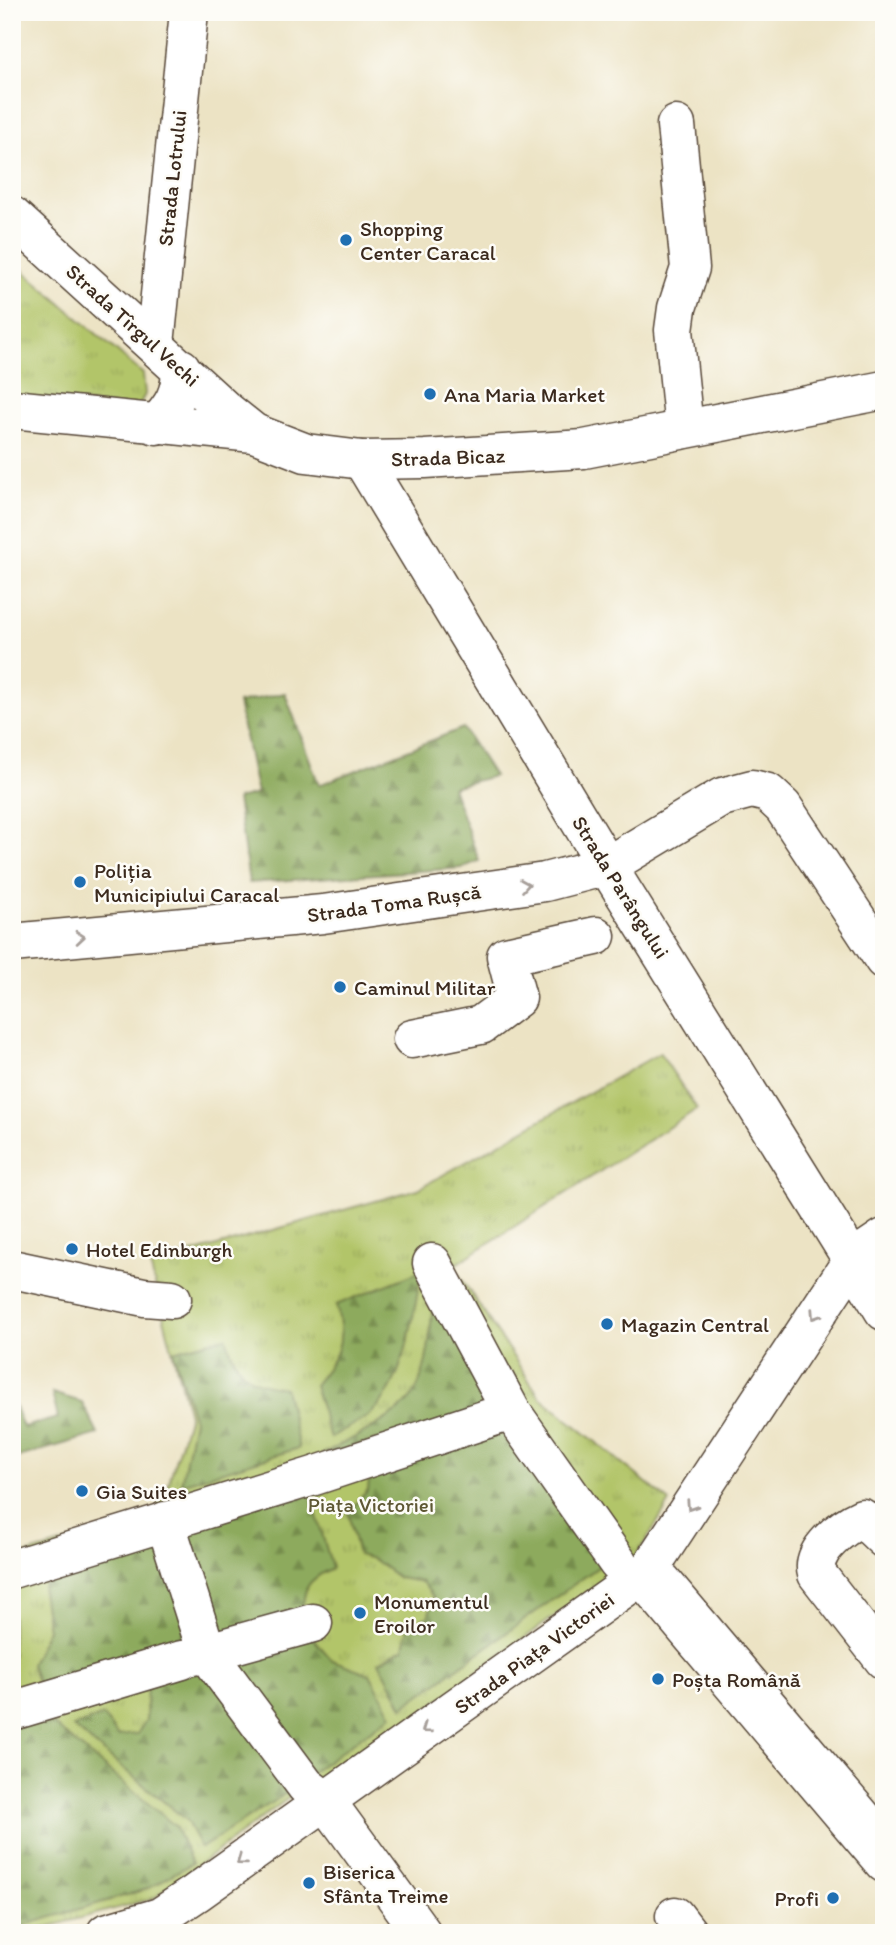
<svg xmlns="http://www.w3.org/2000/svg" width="896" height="1945" viewBox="0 0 896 1945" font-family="Itim,sans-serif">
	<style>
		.grass { fill: url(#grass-tufts); stroke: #767844; stroke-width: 2 }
		.forest { fill: url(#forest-firs); stroke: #646a3e; stroke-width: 2 }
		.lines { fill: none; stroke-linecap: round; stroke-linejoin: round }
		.minor-casing { stroke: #564637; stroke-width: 41 }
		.major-casing { stroke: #564637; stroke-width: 41 }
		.minor { stroke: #fff; stroke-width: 38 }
		.major { stroke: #fff; stroke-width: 38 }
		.oneway { stroke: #a79f9a }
		.poi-dot { fill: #1f6fb2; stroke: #fdfcf7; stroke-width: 2.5 }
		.labels { text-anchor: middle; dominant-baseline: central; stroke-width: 5; stroke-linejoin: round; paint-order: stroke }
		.street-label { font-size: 21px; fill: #3b2a1e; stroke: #fdfcf7 }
		.poi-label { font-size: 21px; fill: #3b2a1e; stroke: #fdfcf7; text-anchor: start }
		.park-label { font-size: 21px; fill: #5f5834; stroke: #fdfcf7 }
	</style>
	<defs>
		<pattern id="grass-tufts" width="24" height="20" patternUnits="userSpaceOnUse" patternTransform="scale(1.75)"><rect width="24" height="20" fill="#b2c569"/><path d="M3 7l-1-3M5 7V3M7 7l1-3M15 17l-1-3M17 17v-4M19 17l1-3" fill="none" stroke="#9aa95b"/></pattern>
		<pattern id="forest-firs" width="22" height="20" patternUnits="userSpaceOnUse" patternTransform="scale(1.75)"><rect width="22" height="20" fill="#8daa5d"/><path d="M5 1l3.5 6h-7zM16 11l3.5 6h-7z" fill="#748b4c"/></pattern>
	</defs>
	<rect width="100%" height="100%" fill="#fdfcf7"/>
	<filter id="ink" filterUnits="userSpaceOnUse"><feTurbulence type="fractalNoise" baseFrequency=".0143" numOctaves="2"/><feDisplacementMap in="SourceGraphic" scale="14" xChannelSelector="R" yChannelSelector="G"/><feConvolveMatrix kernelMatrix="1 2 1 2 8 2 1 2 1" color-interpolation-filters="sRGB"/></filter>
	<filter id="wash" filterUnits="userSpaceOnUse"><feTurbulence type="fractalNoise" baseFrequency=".00686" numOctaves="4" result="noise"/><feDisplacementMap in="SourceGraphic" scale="28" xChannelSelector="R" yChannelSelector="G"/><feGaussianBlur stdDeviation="1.57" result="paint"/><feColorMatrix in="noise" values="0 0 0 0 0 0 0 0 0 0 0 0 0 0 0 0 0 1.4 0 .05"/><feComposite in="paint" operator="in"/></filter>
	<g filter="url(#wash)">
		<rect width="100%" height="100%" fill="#ece3c4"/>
		<path class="grass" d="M 12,261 L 143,374 L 145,394 L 138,408 L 12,396 Z
			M 660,1053 L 697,1109 L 453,1266 L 540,1397 L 670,1502 L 635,1558 L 312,1792 L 290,1797 L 154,1898 L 26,1933 L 12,1933 L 12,1558 L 150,1519 L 168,1485 L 189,1415 L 150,1265 L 418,1189 Z"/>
		<path class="forest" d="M 285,693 L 319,785 L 463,728 L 494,776 L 452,787 L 479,861 L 461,868 L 249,883 L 237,799 L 257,794 L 238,703 Z
			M 421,1271 C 414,1314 405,1387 368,1416 C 357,1424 342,1430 330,1438 L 314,1385 C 338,1355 347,1344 336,1305 Z
			M 434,1280 L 502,1407 L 321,1455 C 345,1442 402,1416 415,1392 C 432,1359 431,1317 434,1280 Z
			M 226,1337 C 237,1373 246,1383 285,1388 L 299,1448 L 181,1484 L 194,1420 L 173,1351 Z
			M 52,1393 L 82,1402 L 98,1434 L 12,1459 L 12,1400 L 23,1427 L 58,1418 Z
			M 508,1421 L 608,1560 L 403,1707 L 379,1662 L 404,1648 L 408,1626 L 428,1617 L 434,1598 L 422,1582 L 399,1578 L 373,1559 L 358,1555 L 348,1512 L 368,1490 L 370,1470 Z
			M 308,1485 L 332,1568 C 305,1581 304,1588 302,1617 L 211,1642 L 175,1526 Z
			M 158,1537 L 194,1645 L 41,1694 L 31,1664 L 48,1629 L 42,1591 L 48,1571 Z
			M 305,1629 L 332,1660 L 370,1674 L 392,1715 L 305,1777 L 216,1654 Z
			M 206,1659 L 299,1785 L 201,1848 L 186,1820 L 73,1727 L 103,1716 L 118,1736 L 137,1734 L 146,1720 L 147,1680 Z
			M 37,1711 L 175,1826 L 192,1863 L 147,1889 L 12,1929 L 12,1829 L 16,1826 L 12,1805 L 12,1720 Z"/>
	</g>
	<g filter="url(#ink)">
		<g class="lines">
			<g class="minor-casing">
				<path id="minor" d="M 676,125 L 690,268 L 677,308 L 674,330 L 684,429
					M 155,344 L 189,12
					M 12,409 L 254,433
					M 362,460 L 607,866 L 884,1311
					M 12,943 L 323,914 L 545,882 L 607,866 L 722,797 L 752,789 L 768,793 L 783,807 L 884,960
					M 412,1039 L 481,1025 L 517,998 L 506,956 L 596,936
					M 432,1263 L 511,1411 L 618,1563
					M 12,1269 L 144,1297 L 172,1299
					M 165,1521 L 207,1653 L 306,1786 L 326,1801 L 422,1933
					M 884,1539 L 862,1518 C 842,1527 810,1551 817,1574 L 884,1660
					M 12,1569 L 314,1476 L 511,1411
					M 194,1656 L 313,1623
					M 12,1711 L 182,1660
					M 884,1843 L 662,1581 L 652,1589 L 884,1863
					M 675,1916 L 688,1933
					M 106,1933 L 160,1917 L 196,1893 L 648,1571 L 853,1259 L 884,1238"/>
			</g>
			<g class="major-casing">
				<path id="major" d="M 12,216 L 224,409 L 254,433 L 306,453 L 362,460 L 425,459 L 584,449 L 884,390
					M 156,425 C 173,406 181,394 181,368"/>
			</g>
			<use href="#minor" class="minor"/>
			<use href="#major" class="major"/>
		</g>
		<defs><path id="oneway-chevron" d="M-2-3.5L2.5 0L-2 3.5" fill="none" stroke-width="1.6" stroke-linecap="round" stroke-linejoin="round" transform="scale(1.75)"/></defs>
		<g class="oneway">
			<use href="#oneway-chevron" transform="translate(525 885) rotate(-9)"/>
			<use href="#oneway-chevron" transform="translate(80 937) rotate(-5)"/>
			<use href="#oneway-chevron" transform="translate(815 1315) rotate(123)"/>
			<use href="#oneway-chevron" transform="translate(691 1506) rotate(123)"/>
			<use href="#oneway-chevron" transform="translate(426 1729) rotate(144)"/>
			<use href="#oneway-chevron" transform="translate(241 1861) rotate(144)"/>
		</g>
	</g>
	<g class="poi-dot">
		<circle cx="346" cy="240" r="7"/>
		<circle cx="430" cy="394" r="7"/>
		<circle cx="80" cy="882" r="7"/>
		<circle cx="340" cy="987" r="7"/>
		<circle cx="72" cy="1249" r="7"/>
		<circle cx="607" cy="1324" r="7"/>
		<circle cx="82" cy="1491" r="7"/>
		<circle cx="360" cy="1613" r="7"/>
		<circle cx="658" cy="1679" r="7"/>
		<circle cx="309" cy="1883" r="7"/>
		<circle cx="833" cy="1898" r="7"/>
	</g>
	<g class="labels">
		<g class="street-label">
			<text transform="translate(172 178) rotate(-84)">Strada Lotrului</text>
			<text transform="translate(133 325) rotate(42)">Strada Tîrgul Vechi</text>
			<text transform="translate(448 457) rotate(-2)">Strada Bicaz</text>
			<text transform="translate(621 887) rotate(58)">Strada Parângului</text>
			<text transform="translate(394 903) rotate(-8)">Strada Toma Rușcă</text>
			<text transform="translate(534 1653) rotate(-36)">Strada Piața Victoriei</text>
		</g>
		<g class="poi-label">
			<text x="360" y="228">Shopping<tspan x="360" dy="24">Center Caracal</tspan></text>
			<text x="444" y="394">Ana Maria Market</text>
			<text x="94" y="870">Poliția<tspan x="94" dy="24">Municipiului Caracal</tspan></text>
			<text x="354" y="987">Caminul Militar</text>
			<text x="86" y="1249">Hotel Edinburgh</text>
			<text x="621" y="1324">Magazin Central</text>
			<text x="96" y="1491">Gia Suites</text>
			<text x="374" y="1601">Monumentul<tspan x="374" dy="24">Eroilor</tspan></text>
			<text x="672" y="1679">Poșta Română</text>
			<text x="323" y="1871">Biserica<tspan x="323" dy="24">Sfânta Treime</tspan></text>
			<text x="819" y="1898" text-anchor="end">Profi</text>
		</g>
		<g class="park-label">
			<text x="371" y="1504">Piața Victoriei</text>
		</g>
	</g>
	<rect width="896" height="1945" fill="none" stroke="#fdfcf7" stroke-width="42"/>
</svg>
